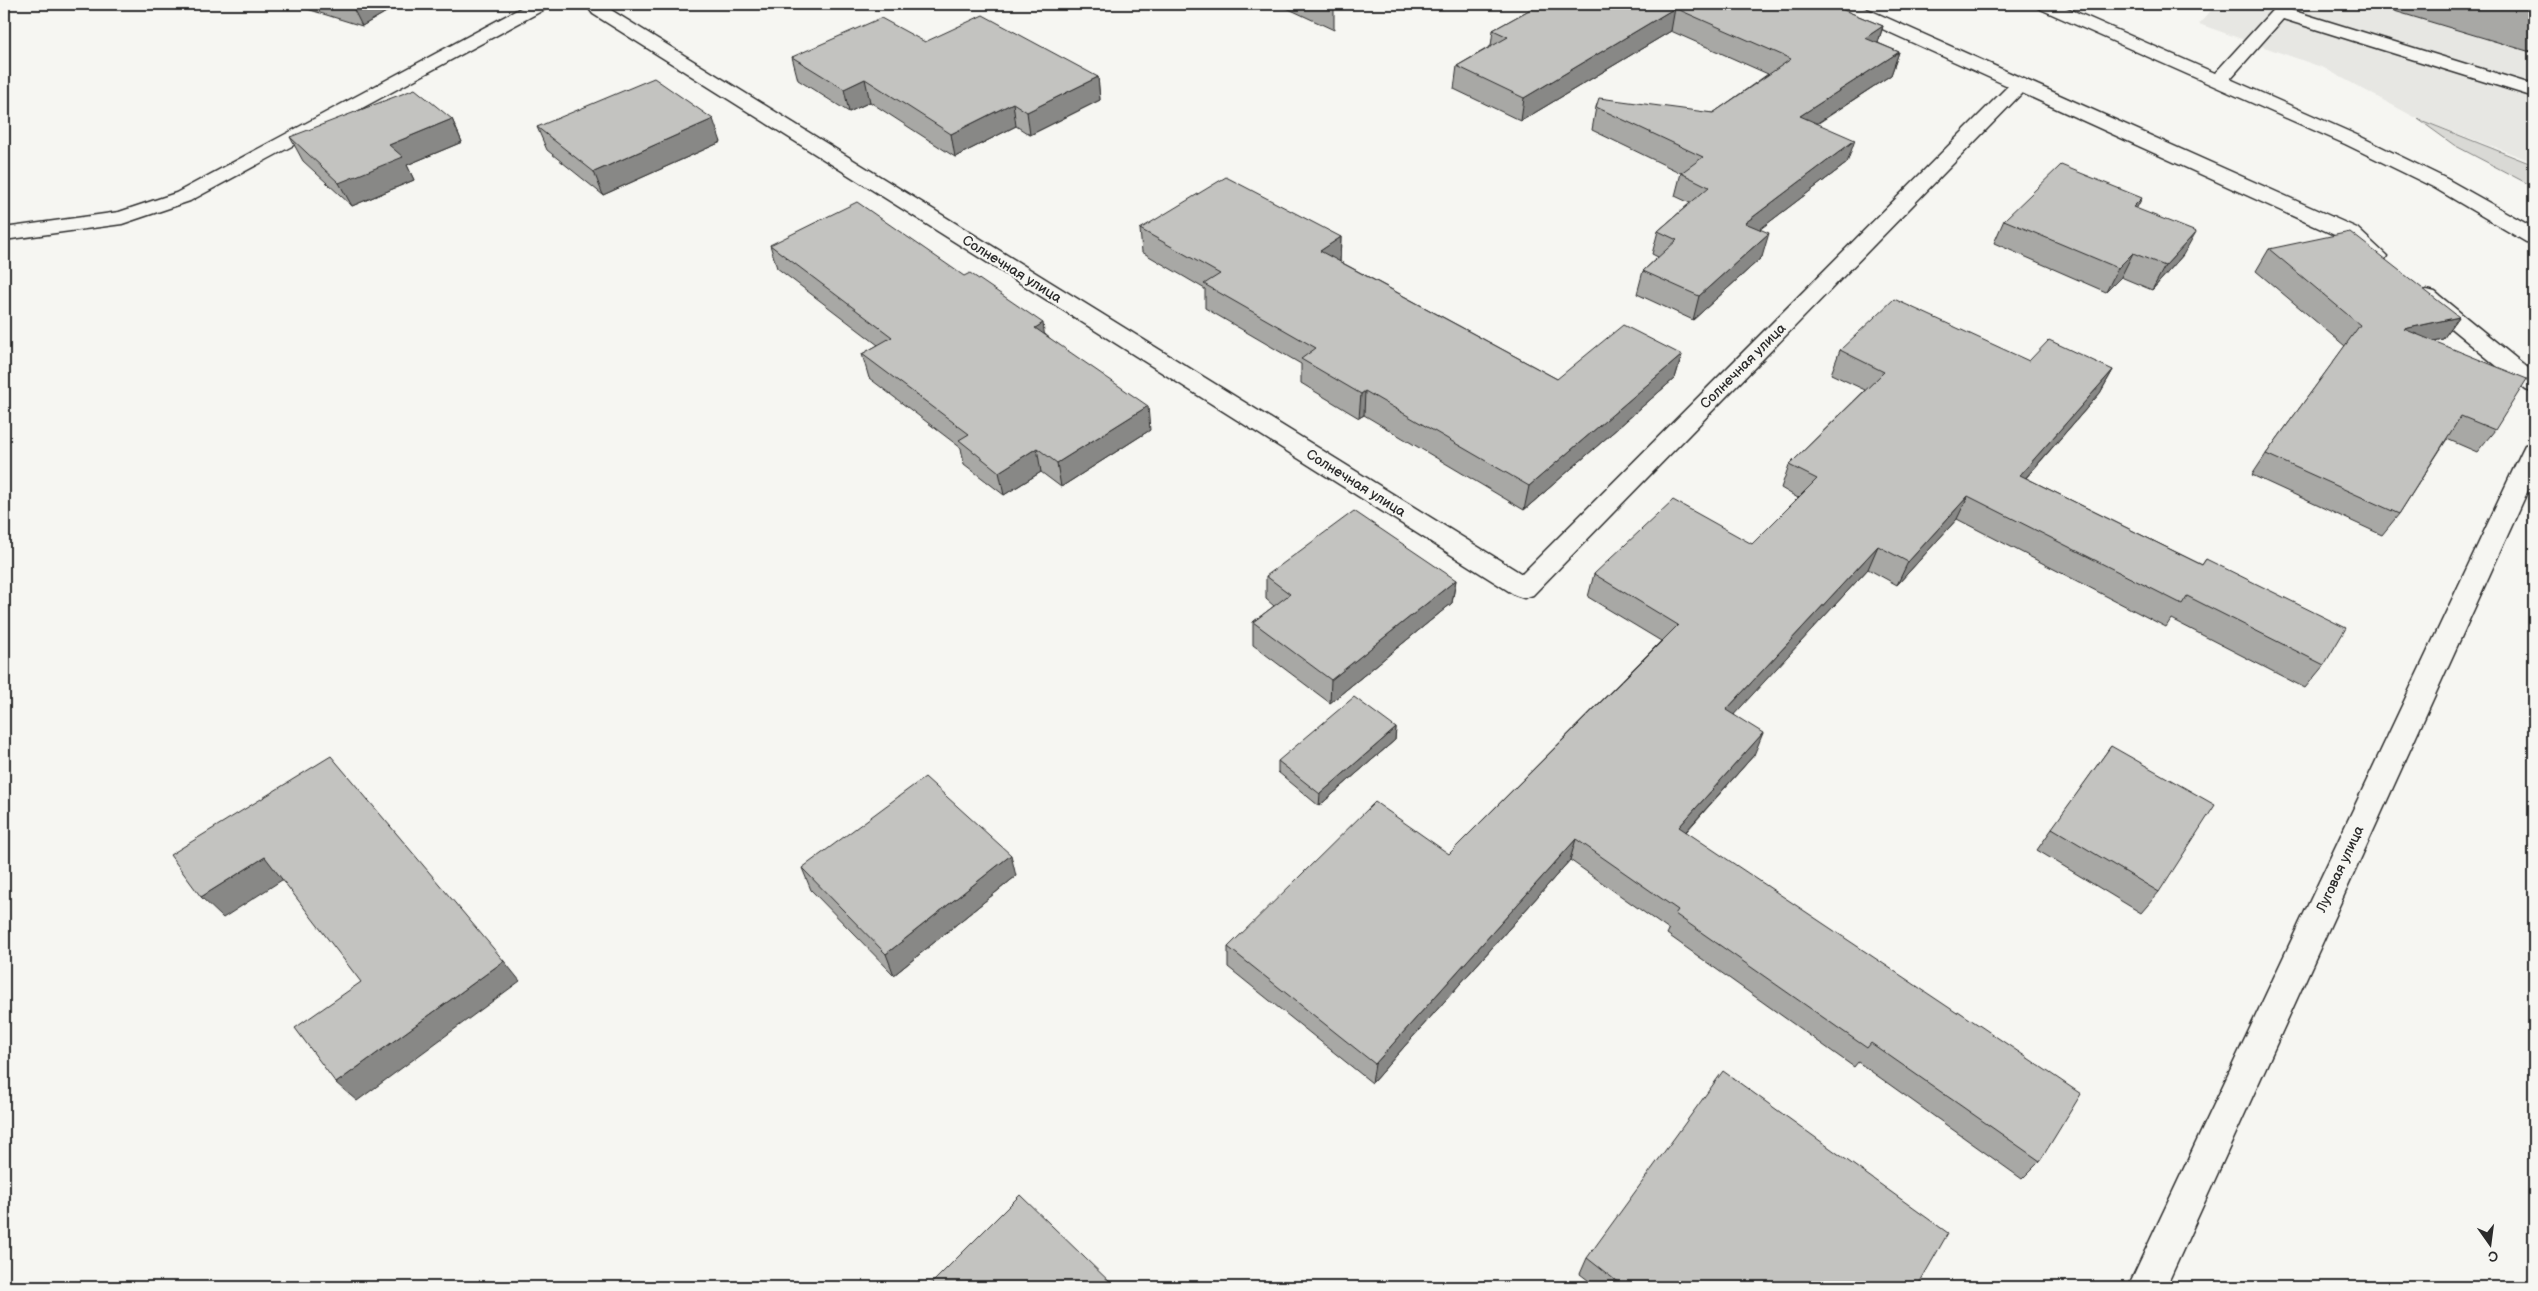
<svg xmlns="http://www.w3.org/2000/svg" width="2538" height="1291" viewBox="0 0 2538 1291" font-family="'Balsamiq Sans',sans-serif">
	<style>
		.built { fill: #e7e7e3 }
		.green { fill: #d9d9d5; stroke: #828280 }
		.lines { fill: none; stroke-linecap: round; stroke-linejoin: round }
		.minor-casing { stroke: #2b2b2b; stroke-width: 3 }
		.minor { fill: #f6f6f2; fill-rule: evenodd }
		.wall { fill: #a8a8a5; stroke: #2b2b2b }
		.shaded-wall { fill: #888886; stroke: #2b2b2b }
		.building { fill: #c3c3c0; stroke: #2b2b2b }
		.labels { text-anchor: middle; dominant-baseline: central; stroke-width: 4; stroke-linejoin: round; paint-order: stroke }
		.street-label { font-size: 14px; fill: #2b2b2b; stroke: #f6f6f2 }
	</style>
	<rect width="100%" height="100%" fill="#f6f6f2"/>
	<filter id="ink" filterUnits="userSpaceOnUse"><feTurbulence type="fractalNoise" baseFrequency=".02" numOctaves="2"/><feDisplacementMap in="SourceGraphic" scale="10" xChannelSelector="R" yChannelSelector="G"/><feConvolveMatrix kernelMatrix="1 2 1 2 8 2 1 2 1" color-interpolation-filters="sRGB"/></filter>
	<g filter="url(#ink)">
		<path class="built" d="M 2217,4 L 2534,4 L 2534,162 L 2418,119 L 2324,68 L 2199,24 Z"/>
		<path class="green" d="M 2418,119 L 2534,165 L 2534,187 L 2454,145 Z"/>
		<g class="lines">
			<g class="minor-casing">
				<path id="minor" d="M 528,4 L 550,4 L 547,8 L 190,201 L 122,224 L 4,240 L 4,228 L 119,212 L 176,193 Z
					M 596,4 L 617,4 L 611,10 L 1522,574 L 2008,86 L 1836,8 L 1833,4 L 1856,4 L 2357,228 L 2387,256 L 2384,261 C 2366,265 2354,248 2341,238 L 2022,93 L 1533,595 L 1524,598 L 1515,595 L 593,14 L 590,10 Z
					M 2035,4 L 2058,4 L 2215,73 L 2278,4 L 2296,4 L 2291,10 L 2534,85 L 2534,97 L 2283,19 L 2230,79 L 2359,136 L 2447,179 L 2534,228 L 2534,243 L 2526,242 L 2433,187 L 2345,144 L 2038,8 Z
					M 2427,290 L 2435,292 L 2534,373 L 2534,393 L 2526,390 L 2419,302 L 2416,297 L 2419,292 Z
					M 2534,443 L 2534,477 L 2166,1287 L 2128,1287 L 2522,451 L 2525,445 Z"/>
			</g>
			<use href="#minor" class="minor"/>
		</g>
		<path class="wall" d="M 291,4 L 400,4 L 362,26 Z
			M 1278,4 L 1333,4 L 1334,8 L 1334,30 Z
			M 1540,4 L 1829,4 L 1883,26 L 1878,43 L 1899,52 L 1891,75 L 1817,124 L 1847,163 L 1760,229 L 1762,257 L 1693,320 L 1637,294 L 1643,271 L 1658,257 L 1652,254 L 1658,231 L 1690,203 L 1675,196 L 1681,173 L 1592,130 L 1596,107 L 1713,113 L 1768,74 L 1671,31 L 1521,121 L 1454,89 L 1457,66 L 1491,46 L 1493,30 Z
			M 2371,4 L 2534,4 L 2534,53 Z
			M 925,42 L 1098,77 L 1100,100 L 1030,135 L 1016,126 L 955,157 L 870,102 L 849,112 L 798,80 L 792,57 Z
			M 452,119 L 462,142 L 407,165 L 414,180 L 352,206 L 303,161 L 290,137 Z
			M 537,127 L 721,142 L 603,195 L 547,150 Z
			M 2136,208 L 2183,255 L 2152,290 L 2121,277 L 2106,292 L 1994,243 L 2004,220 Z
			M 1140,229 L 1341,237 L 1340,261 L 1339,261 L 1557,379 L 1682,355 L 1675,378 L 1524,510 L 1364,415 L 1359,418 L 1301,383 L 1301,364 L 1205,308 L 1205,289 L 1142,252 Z
			M 770,245 L 1045,334 L 1150,430 L 1061,487 L 1041,472 L 1004,495 L 964,464 L 961,448 L 869,378 L 862,354 L 878,345 L 777,268 Z
			M 2269,249 L 2459,317 L 2443,339 L 2433,341 L 2495,430 L 2477,452 L 2447,439 L 2399,514 L 2382,535 L 2252,475 L 2266,454 L 2345,346 L 2256,271 Z
			M 1840,350 L 2029,361 L 2113,370 L 2100,393 L 2026,478 L 2202,565 L 2206,559 L 2324,665 L 2305,688 L 2171,619 L 2166,627 L 1957,519 L 1897,585 L 1868,569 L 1734,714 L 1754,755 L 1686,832 L 2040,1161 L 2022,1179 L 1858,1062 L 1854,1067 L 1667,934 L 1669,930 L 1570,860 L 1372,1083 L 1228,967 L 1228,947 L 1449,854 L 1661,641 L 1588,597 L 1594,574 L 1752,544 L 1798,498 L 1781,488 L 1789,465 L 1865,390 L 1831,374 Z
			M 1266,576 L 1456,580 L 1452,603 L 1330,703 L 1253,645 L 1253,622 L 1274,606 L 1266,599 Z
			M 1396,728 L 1395,740 L 1319,806 L 1278,772 L 1278,761 Z
			M 2111,746 L 2159,892 L 2141,913 L 2037,850 Z
			M 802,868 L 1016,876 L 894,975 L 811,890 Z
			M 1587,1258 L 1917,1287 L 1597,1287 L 1580,1274 Z"/>
		<path class="shaded-wall" d="M 351,4 L 400,4 L 362,26 Z
			M 1675,8 L 1671,31 L 1521,121 L 1524,98 Z
			M 1883,26 L 1876,49 L 1865,38 Z
			M 1899,52 L 1891,75 L 1793,139 L 1800,116 Z
			M 1098,77 L 1100,100 L 1030,135 L 1027,112 Z
			M 865,79 L 870,102 L 849,112 L 844,89 Z
			M 1013,103 L 1016,126 L 955,157 L 951,134 Z
			M 452,119 L 462,142 L 407,165 L 414,180 L 352,206 L 339,183 L 389,145 Z
			M 713,119 L 721,142 L 603,195 L 594,172 Z
			M 1855,140 L 1847,163 L 1738,246 L 1745,223 Z
			M 2142,198 L 2130,221 L 2133,207 Z
			M 2196,232 L 2183,255 L 2152,290 L 2165,266 Z
			M 1769,233 L 1762,257 L 1693,320 L 1699,296 Z
			M 1341,237 L 1340,261 L 1319,275 L 1320,251 Z
			M 2133,253 L 2121,277 L 2106,292 L 2118,268 Z
			M 2459,317 L 2443,339 L 2389,351 L 2404,329 Z
			M 1043,323 L 1046,347 L 1035,328 Z
			M 1682,355 L 1675,378 L 1524,510 L 1529,486 Z
			M 2113,370 L 2100,393 L 2008,498 L 2020,475 Z
			M 1365,391 L 1364,415 L 1359,418 L 1361,394 Z
			M 1148,406 L 1150,430 L 1061,487 L 1057,463 Z
			M 1037,448 L 1041,472 L 1004,495 L 999,472 Z
			M 1968,496 L 1957,519 L 1897,585 L 1908,562 Z
			M 1878,546 L 1868,569 L 1718,732 L 1726,710 Z
			M 1456,580 L 1452,603 L 1330,703 L 1331,680 Z
			M 1396,728 L 1395,740 L 1319,806 L 1320,794 Z
			M 1763,733 L 1754,755 L 1671,848 L 1679,827 Z
			M 1576,839 L 1570,860 L 1372,1083 L 1375,1064 Z
			M 1011,855 L 1016,876 L 894,975 L 886,954 Z
			M 265,857 L 285,878 L 223,918 L 201,897 Z
			M 504,961 L 520,981 L 357,1101 L 336,1083 Z"/>
		<path class="building" d="M 1325,4 L 1333,4 L 1334,8 Z
			M 1540,4 L 1829,4 L 1883,26 L 1865,38 L 1899,52 L 1800,116 L 1855,140 L 1745,223 L 1769,233 L 1699,296 L 1643,271 L 1677,240 L 1658,231 L 1709,187 L 1681,173 L 1703,157 L 1596,107 L 1599,98 L 1713,113 L 1791,59 L 1675,8 L 1524,98 L 1457,66 L 1508,37 L 1493,30 Z
			M 983,15 L 1098,77 L 1027,112 L 1013,103 L 951,134 L 865,79 L 844,89 L 792,57 L 881,18 L 925,42 Z
			M 654,78 L 713,119 L 594,172 L 537,127 Z
			M 415,89 L 452,119 L 389,145 L 403,157 L 339,183 L 290,137 Z
			M 2061,165 L 2142,198 L 2133,207 L 2196,232 L 2165,266 L 2133,253 L 2118,268 L 2004,220 Z
			M 1226,177 L 1341,237 L 1320,251 L 1557,379 L 1623,325 L 1682,355 L 1529,486 L 1365,391 L 1361,394 L 1301,359 L 1316,348 L 1204,284 L 1220,274 L 1140,229 Z
			M 857,202 L 964,276 L 970,273 L 1043,323 L 1035,328 L 1148,406 L 1057,463 L 1037,448 L 999,472 L 959,440 L 969,434 L 862,354 L 892,337 L 770,245 Z
			M 2350,232 L 2459,317 L 2404,329 L 2527,379 L 2495,430 L 2461,416 L 2399,514 L 2266,454 L 2360,325 L 2269,249 Z
			M 1894,299 L 2029,361 L 2049,340 L 2113,370 L 2020,475 L 2202,565 L 2206,559 L 2346,628 L 2324,665 L 2187,596 L 2182,604 L 1968,496 L 1908,562 L 1878,546 L 1726,710 L 1763,733 L 1679,827 L 1957,1013 L 1958,1011 L 2081,1094 L 2040,1161 L 1871,1043 L 1867,1048 L 1675,914 L 1678,910 L 1576,839 L 1375,1064 L 1228,947 L 1375,802 L 1449,854 L 1678,625 L 1594,574 L 1673,500 L 1752,544 L 1817,479 L 1789,465 L 1884,372 L 1840,350 Z
			M 1354,511 L 1456,580 L 1331,680 L 1253,622 L 1290,594 L 1266,576 Z
			M 1354,697 L 1396,728 L 1320,794 L 1278,761 Z
			M 2111,746 L 2215,805 L 2159,892 L 2052,828 Z
			M 331,756 L 504,961 L 336,1083 L 295,1028 L 361,982 L 265,857 L 201,897 L 170,855 Z
			M 925,777 L 1011,855 L 886,954 L 802,868 Z
			M 1723,1071 L 1948,1233 L 1917,1287 L 1624,1287 L 1587,1258 Z
			M 1020,1195 L 1115,1287 L 928,1287 Z"/>
	</g>
	<g class="labels">
		<g class="street-label">
			<text transform="translate(1012 269) rotate(32)">Солнечная улица</text>
			<text transform="translate(1743 366) rotate(-45)">Солнечная улица</text>
			<text transform="translate(1356 483) rotate(32)">Солнечная улица</text>
			<text transform="translate(2340 869) rotate(-65)">Луговая улица</text>
		</g>
	</g>
	<rect width="2538" height="1291" fill="none" stroke="#f6f6f2" stroke-width="20"/>
	<rect x="10" y="10" width="2518" height="1271" fill="none" stroke="#2b2b2b" stroke-width="2" filter="url(#ink)"/>
	<g transform="translate(2490 1244) rotate(166)" stroke="#f6f6f2" stroke-width="4" paint-order="stroke">
	<path d="M0-4L9 19L0 12L-9 19Z" fill="#2b2b2b"/>
	<text y="-8" font-size="14" font-weight="bold" text-anchor="middle" fill="#2b2b2b">С</text>
	</g>
</svg>
